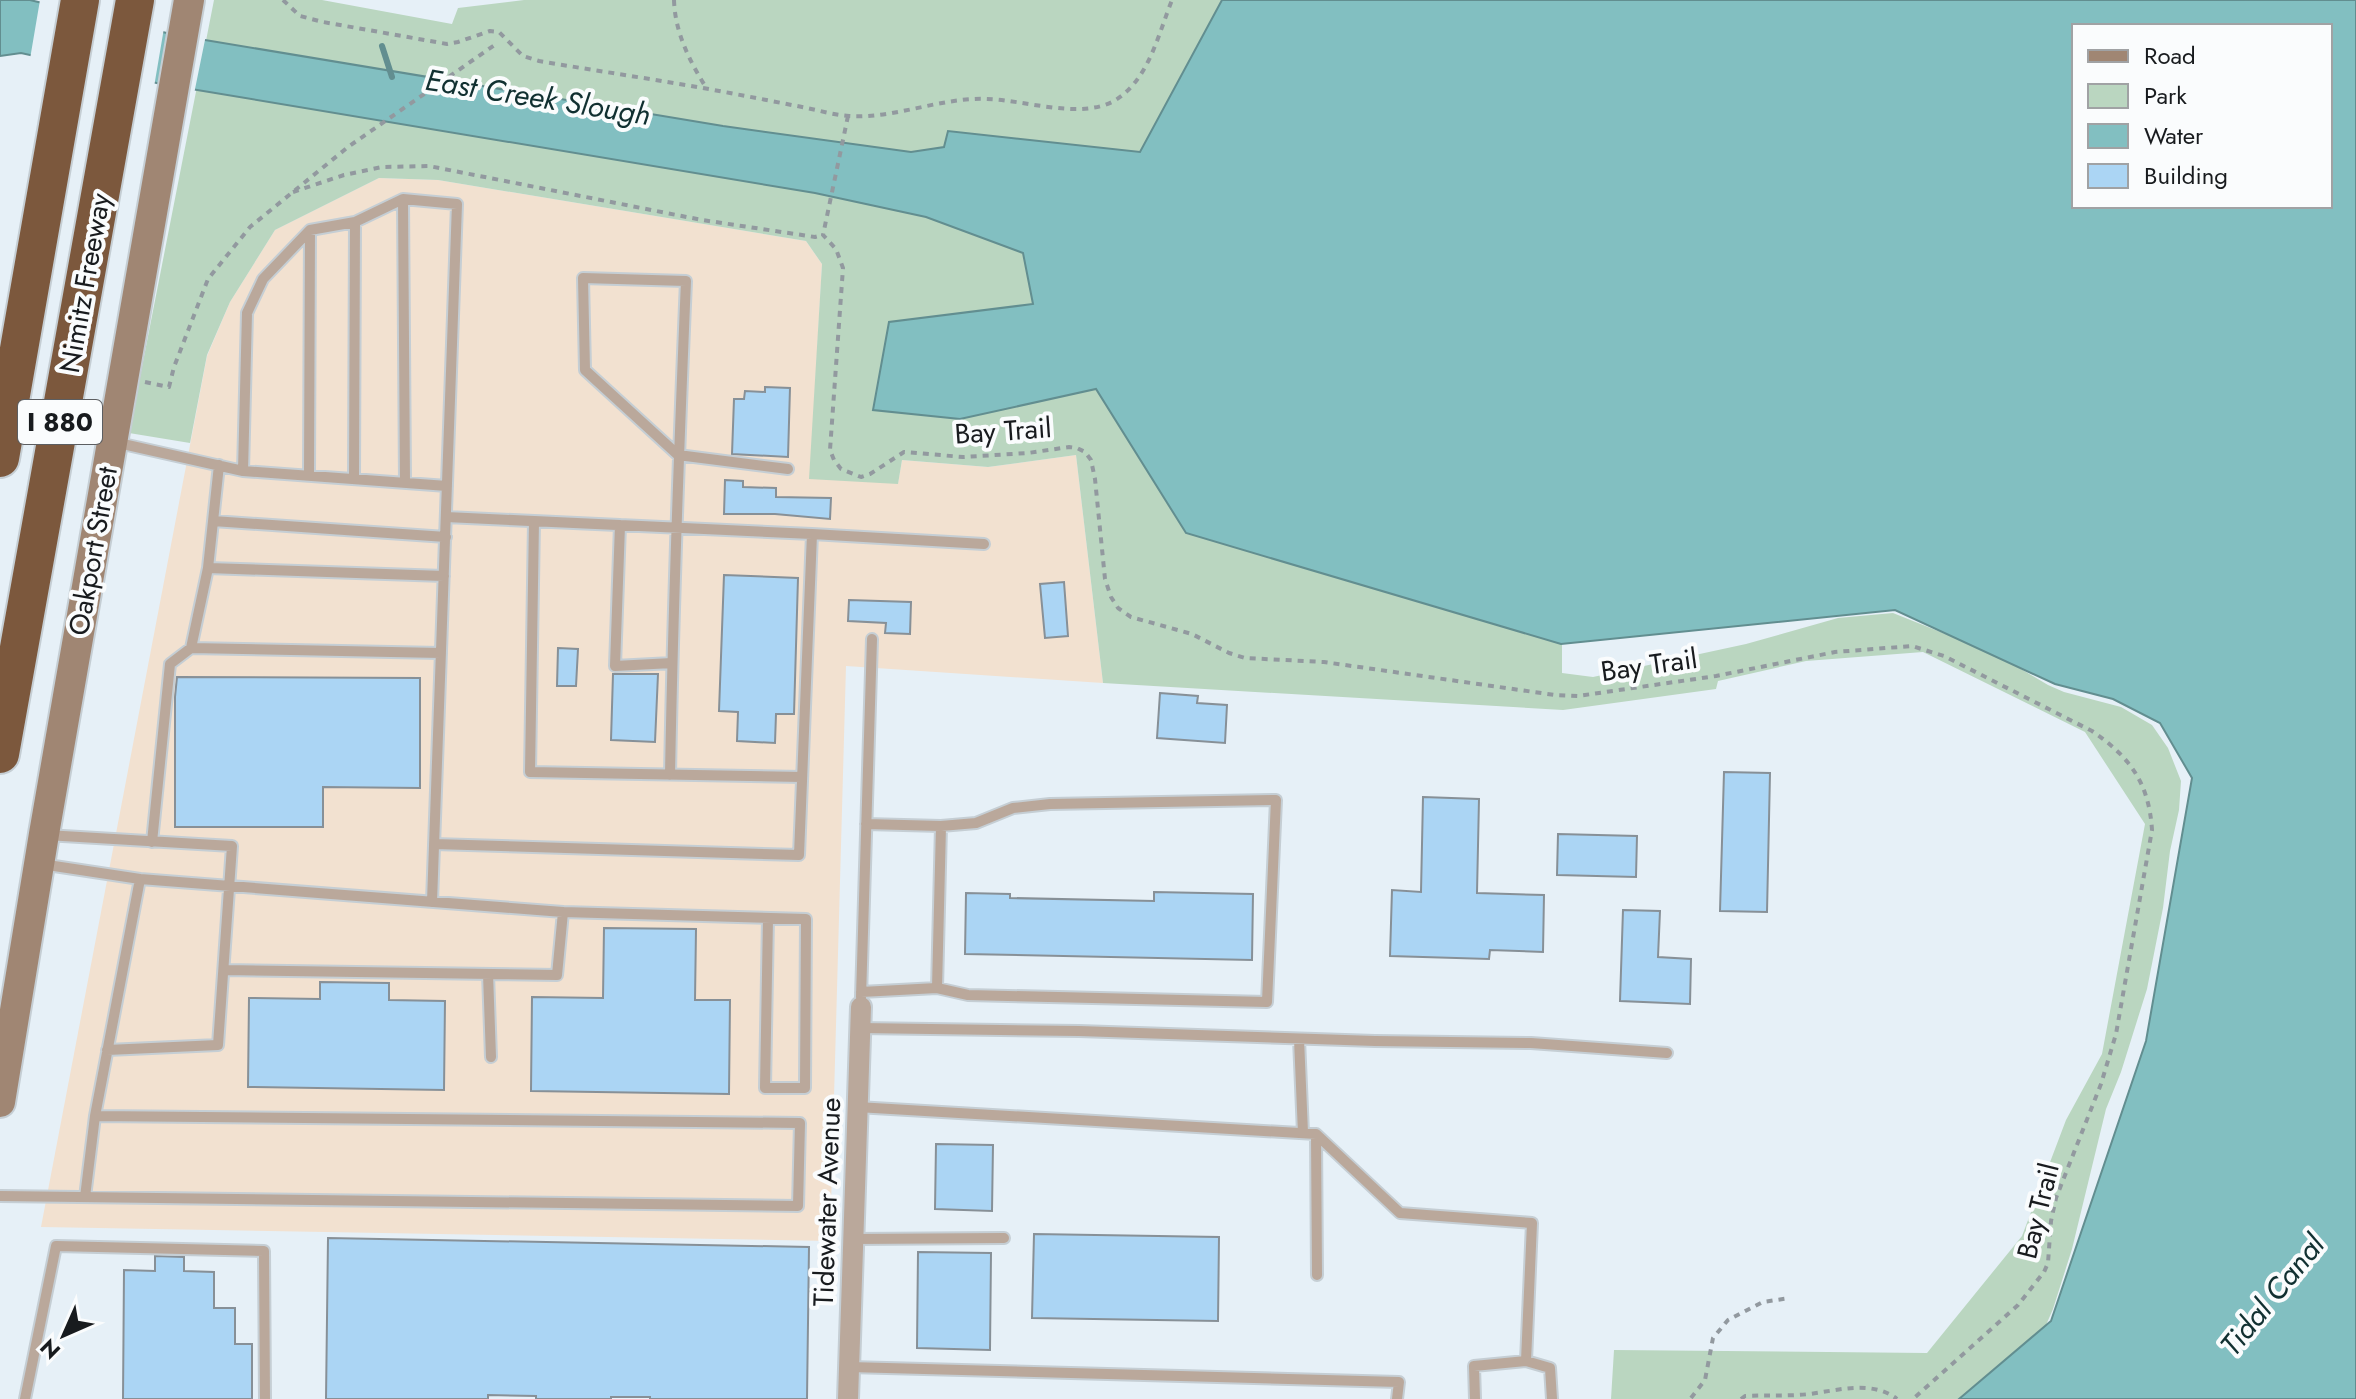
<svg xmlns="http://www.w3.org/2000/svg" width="2356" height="1399" viewBox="0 0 2356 1399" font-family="Jost,sans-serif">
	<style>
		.industrial { fill: #f2e1d0 }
		.green { fill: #bad6c0; fill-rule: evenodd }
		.water { fill: #82bfc1; stroke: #628e90; stroke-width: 2; fill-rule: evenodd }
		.pier { fill: #e6f0f7 }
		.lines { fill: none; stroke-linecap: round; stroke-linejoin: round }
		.stream { stroke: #628e90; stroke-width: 6 }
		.building { fill: #abd5f4; stroke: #879097; stroke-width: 2 }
		.lane-casing { stroke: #c5ced4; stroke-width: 14 }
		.street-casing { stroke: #c5ced4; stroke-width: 24 }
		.secondary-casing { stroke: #c5ced4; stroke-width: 34 }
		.highway-casing { stroke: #c5ced4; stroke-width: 42 }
		.path { stroke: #92999f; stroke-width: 4; stroke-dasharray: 6 6; stroke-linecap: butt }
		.lane { stroke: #baa89b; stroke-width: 10 }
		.street { stroke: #baa89b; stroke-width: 20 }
		.secondary { stroke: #a08673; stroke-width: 30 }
		.highway { stroke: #7c583d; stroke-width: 38 }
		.labels { text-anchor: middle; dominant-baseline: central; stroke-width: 8; stroke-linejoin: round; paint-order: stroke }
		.shield { fill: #fafcfd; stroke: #5c5e61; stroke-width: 2 }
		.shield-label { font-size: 26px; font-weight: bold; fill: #181b1e }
		.street-label { font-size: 28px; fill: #181b1e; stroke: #fafcfd }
		.water-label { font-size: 30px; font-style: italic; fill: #113031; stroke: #fafcfd }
	</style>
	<rect width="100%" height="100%" fill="#e6f0f7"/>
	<path class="industrial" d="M 379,178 L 438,180 L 806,241 L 822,264 L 810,478 L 898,483 L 902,460 L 988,467 L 1076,455 L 1103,683 L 846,666 L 830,1241 L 41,1227 L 207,356 L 230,302 L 275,230 Z"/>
	<path class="green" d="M 214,0 L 322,0 L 452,24 L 458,8 L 524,0 L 2356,0 L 2356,896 L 2175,875 L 2192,777 L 2161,724 L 2113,699 L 2055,684 L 2016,666 L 2048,685 L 2064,692 L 2121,707 L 2152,725 L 2168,748 L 2181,781 L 2179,810 L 2170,851 L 2163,908 L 2147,989 L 2121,1072 L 2106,1109 L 2072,1249 L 2053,1309 L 2043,1332 L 2003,1399 L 1611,1399 L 1614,1350 L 1927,1353 L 2022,1236 L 2066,1120 L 2102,1054 L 2145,824 L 2085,732 L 1923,652 L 1806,661 L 1718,681 L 1716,689 L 1563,710 L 1103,683 L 1076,455 L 988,467 L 902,460 L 898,484 L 809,479 L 822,264 L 806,241 L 438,180 L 379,178 L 275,230 L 230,302 L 207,355 L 190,443 L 129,433 ZM 2074,26 L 2330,26 L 2330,206 L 2074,206 ZM 1895,610 L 1958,639 L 1893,613 L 1838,618 L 1746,644 L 1593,677 L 1562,673 L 1562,644 Z"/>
	<path class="water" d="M 0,0 L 30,0 L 175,35 L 723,126 L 911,152 L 944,147 L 948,131 L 1140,152 L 1222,0 L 2356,0 L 2356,1399 L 1959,1399 L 2051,1321 L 2146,1041 L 2192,778 L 2160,723 L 2113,699 L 2055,684 L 1895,610 L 1561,644 L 1186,533 L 1096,389 L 960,419 L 873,410 L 889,322 L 1033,304 L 1023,253 L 926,217 L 815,193 L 161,84 L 21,53 L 0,56 ZM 2074,26 L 2330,26 L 2330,206 L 2074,206 Z"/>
	<path class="pier" d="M 40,0 L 164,28 L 154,87 L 30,59 Z
		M 176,31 L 206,35 L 194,94 L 165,89 Z"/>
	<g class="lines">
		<path class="stream" d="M 382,46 L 392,77"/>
	</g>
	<path class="building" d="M 765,387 L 790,388 L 788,457 L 732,454 L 734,399 L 744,399 L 745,391 L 765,392 Z
		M 725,480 L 743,481 L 743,487 L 776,488 L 776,497 L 831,498 L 830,519 L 775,514 L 724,514 Z
		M 724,575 L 798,578 L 794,714 L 776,714 L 775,743 L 737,741 L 738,712 L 719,711 Z
		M 1064,582 L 1068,636 L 1045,638 L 1040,584 Z
		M 849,600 L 911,602 L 910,634 L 885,633 L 886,623 L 848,621 Z
		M 558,648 L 578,649 L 576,686 L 557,686 Z
		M 613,674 L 658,674 L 655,742 L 611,740 Z
		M 177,677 L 420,678 L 420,788 L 323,787 L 323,827 L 175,827 L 175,697 Z
		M 1160,693 L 1198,696 L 1197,703 L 1227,705 L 1225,743 L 1157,738 Z
		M 1724,772 L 1770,773 L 1767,912 L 1720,911 Z
		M 1423,797 L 1479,799 L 1477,893 L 1544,895 L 1543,952 L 1490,950 L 1489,959 L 1390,956 L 1392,890 L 1421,892 Z
		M 1558,834 L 1637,836 L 1636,877 L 1557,875 Z
		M 1154,892 L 1253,894 L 1252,960 L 965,954 L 966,893 L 1010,894 L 1010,898 L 1154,901 Z
		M 1623,910 L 1660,911 L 1658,957 L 1691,959 L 1690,1004 L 1620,1001 Z
		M 604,928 L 696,929 L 695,1000 L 730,1000 L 729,1094 L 531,1091 L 532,997 L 603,998 Z
		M 320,982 L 389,983 L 389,1000 L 445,1001 L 444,1090 L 248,1087 L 249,998 L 320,999 Z
		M 936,1144 L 993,1145 L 992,1211 L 935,1209 Z
		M 1034,1234 L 1219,1237 L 1218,1321 L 1032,1318 Z
		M 328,1238 L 809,1247 L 807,1399 L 650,1399 L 650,1397 L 611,1397 L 611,1399 L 536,1399 L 536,1396 L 488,1395 L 488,1399 L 326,1399 Z
		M 918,1252 L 991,1253 L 990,1350 L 917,1348 Z
		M 155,1256 L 184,1257 L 184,1271 L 214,1272 L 214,1308 L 235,1308 L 235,1344 L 252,1344 L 252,1399 L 123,1399 L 124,1270 L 155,1271 Z"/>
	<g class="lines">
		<g class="lane-casing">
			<path id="lane" d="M 403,199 L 405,483
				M 114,442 L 243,471 L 247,313 L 263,279 L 310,230 L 355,222 L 403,199 L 457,204 L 432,902
				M 219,465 L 208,568 L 444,576
				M 243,471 L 447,486
				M 309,475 L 310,230
				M 354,479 L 355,222
				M 213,521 L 446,537
				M 534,521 L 530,772 L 802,777
				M 620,525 L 615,666 L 672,663
				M 812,534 L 984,544
				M 208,568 L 191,648 L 441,653
				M 670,775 C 673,610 679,446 686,281 L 583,278 L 585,370 L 678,455 L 788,469
				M 46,835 L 232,846 L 218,1045 L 107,1050
				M 152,842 L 170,664 L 191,648
				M 434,844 L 799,855 L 812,534 L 446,517
				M 41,864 L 140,879 L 95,1116 L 85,1197
				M 140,879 L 563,912 L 806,919 L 805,1088 L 765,1088 L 768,918
				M 224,970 L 557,975 L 563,912
				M 488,974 L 491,1057
				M 937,988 L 941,826
				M 861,992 L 937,988 L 968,995 L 1267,1002 L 1276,800 L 1050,804 L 1013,808 L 976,823 L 941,826 L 866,824
				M 861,997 L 872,639
				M 860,1028 L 1079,1031 L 1375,1041 L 1531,1043 L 1667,1053
				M 1299,1039 L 1303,1133
				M 857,1107 L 1316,1134 L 1400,1213 L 1532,1223 L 1526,1361
				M 1316,1134 L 1317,1275
				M 0,1196 L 798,1206 L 800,1123 L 95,1116
				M 854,1239 L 1004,1238
				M 849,1367 L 1399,1382 L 1397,1399
				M 25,1399 L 56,1246 L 264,1251 L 265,1399
				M 1475,1399 L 1474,1366 L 1526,1361 L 1550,1368 L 1552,1399"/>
		</g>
		<g class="street-casing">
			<path id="street" d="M 848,1399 L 861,1007"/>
		</g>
		<g class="secondary-casing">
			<path id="secondary" d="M 0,1102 L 44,834 L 189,0"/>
		</g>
		<g class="highway-casing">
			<path id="highway" d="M 0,458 L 80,0
				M 0,754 L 135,0"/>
		</g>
		<path class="path" d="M 283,0 L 300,16 L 323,22 L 447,44 L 458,42 L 490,31 L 499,32 L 523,56 L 539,61 C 603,72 667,81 730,93 C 756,98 782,103 807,108 C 821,111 835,115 849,116 C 896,119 940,97 987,99 C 1025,100 1077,119 1112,102 C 1148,83 1158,35 1172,0
			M 674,0 C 675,33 690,62 707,89
			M 848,116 L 823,235 L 836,249 L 843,268 L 830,450 L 834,460 L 841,469 L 861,477 L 870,474 L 904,452 L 963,457 L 1028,453 L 1069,447 L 1077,448 L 1085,452 L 1091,460 L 1095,479 L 1105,579 L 1111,597 L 1118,608 L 1131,617 L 1192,634 L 1229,653 L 1245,658 L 1324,662 L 1555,695 L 1578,696 L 1716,676 L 1835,652 L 1912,646 L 1944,656 L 2092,731 C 2130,757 2149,783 2152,830 L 2116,1034 L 2101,1084 L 2056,1198 L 2051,1221 L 2048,1263 L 2044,1272 L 2018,1305 L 1913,1399
			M 293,192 L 344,175 L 382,167 L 429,166 L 702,220 L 815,237 L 823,235
			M 145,382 L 169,387 L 174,367 L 208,279 L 250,227 L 348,147 L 496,44
			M 1691,1398 L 1705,1380 L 1713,1338 L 1728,1320 L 1763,1302 L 1790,1298
			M 1741,1399 L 1745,1396 C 1763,1395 1779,1396 1797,1395 C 1829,1394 1868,1377 1897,1399"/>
		<use href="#lane" class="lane"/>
		<use href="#street" class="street"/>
		<use href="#secondary" class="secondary"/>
		<use href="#highway" class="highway"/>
	</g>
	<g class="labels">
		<rect class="shield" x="18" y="400" width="84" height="44" rx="6"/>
		<g class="shield-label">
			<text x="60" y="422">I 880</text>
		</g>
		<g class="street-label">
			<text transform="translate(85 283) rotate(-80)">Nimitz Freeway</text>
			<text transform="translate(1003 431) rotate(-4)">Bay Trail</text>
			<text transform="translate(93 551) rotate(-80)">Oakport Street</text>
			<text transform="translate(1649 665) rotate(-8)">Bay Trail</text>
			<text transform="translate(827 1202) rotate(-88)">Tidewater Avenue</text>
			<text transform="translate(2038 1211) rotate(-76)">Bay Trail</text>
		</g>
		<g class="water-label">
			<text transform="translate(538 97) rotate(9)">East Creek Slough</text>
			<text transform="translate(2272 1295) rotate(-51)">Tidal Canal</text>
		</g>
	</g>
	<rect x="2072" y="24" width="260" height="184" fill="#fafcfd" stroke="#a0a2a4" stroke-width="2"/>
	<rect x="2088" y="50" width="40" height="12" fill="#a08673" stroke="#a0a2a4" stroke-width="2"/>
	<text x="2144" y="64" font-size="24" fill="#181b1e">Road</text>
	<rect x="2088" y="84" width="40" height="24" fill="#bad6c0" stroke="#a0a2a4" stroke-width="2"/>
	<text x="2144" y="104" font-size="24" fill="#181b1e">Park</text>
	<rect x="2088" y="124" width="40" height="24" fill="#82bfc1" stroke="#a0a2a4" stroke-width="2"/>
	<text x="2144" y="144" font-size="24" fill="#181b1e">Water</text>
	<rect x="2088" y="164" width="40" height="24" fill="#abd5f4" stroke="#a0a2a4" stroke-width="2"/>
	<text x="2144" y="184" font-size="24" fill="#181b1e">Building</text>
	<g transform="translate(64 1335) rotate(225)" stroke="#fafcfd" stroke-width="6" paint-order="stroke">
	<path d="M0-6L14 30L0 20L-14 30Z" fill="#181b1e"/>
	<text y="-12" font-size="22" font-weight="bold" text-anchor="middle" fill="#181b1e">N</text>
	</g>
</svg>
